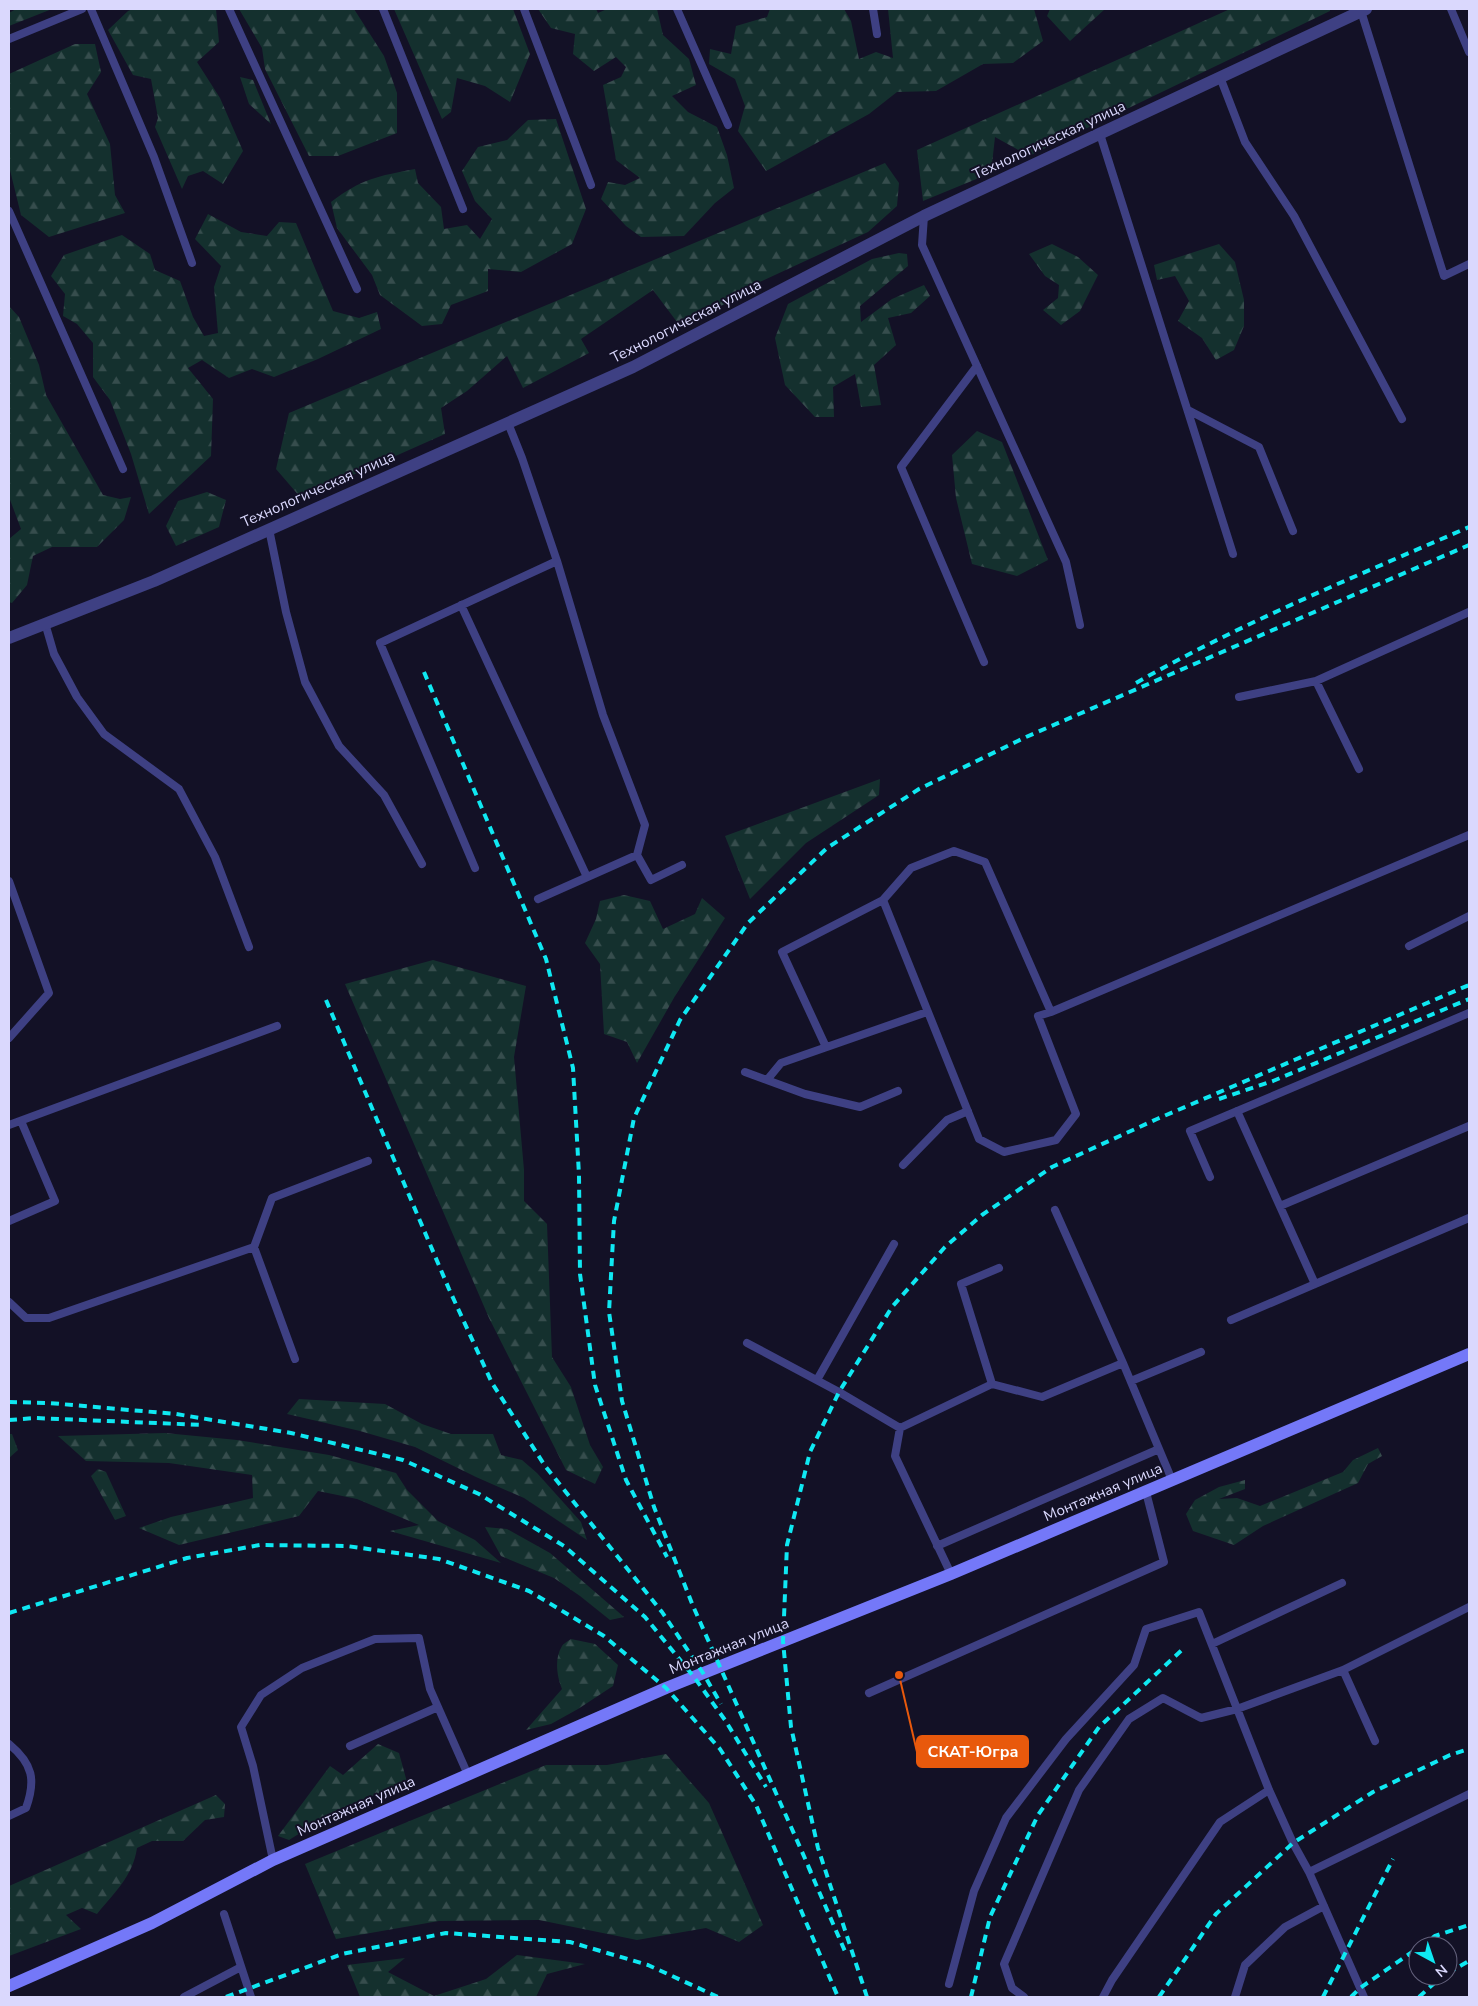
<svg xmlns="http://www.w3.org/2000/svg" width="1478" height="2006" viewBox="0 0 1478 2006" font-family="'Nunito Sans',sans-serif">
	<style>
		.forest { fill: url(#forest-firs) }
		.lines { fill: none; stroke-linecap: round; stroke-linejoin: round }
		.lane { stroke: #3e4083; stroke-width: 8 }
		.street { stroke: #3e4083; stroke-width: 12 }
		.secondary { stroke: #7478f8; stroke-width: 12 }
		.rail { stroke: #0fe8f2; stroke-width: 4; stroke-dasharray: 8 6; stroke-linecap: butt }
		.labels { text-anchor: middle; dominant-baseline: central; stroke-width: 4; stroke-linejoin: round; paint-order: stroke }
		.street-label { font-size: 15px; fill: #dad8fd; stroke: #131126 }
		.leader { fill: none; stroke: #e8590c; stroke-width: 2 }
		.callout-dot { fill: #e8590c; stroke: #131126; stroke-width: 2 }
		.callout { fill: #e8590c; stroke: #e8590c; stroke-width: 2 }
		.callout-label { font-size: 16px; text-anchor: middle; font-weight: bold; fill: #fff }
	</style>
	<defs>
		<pattern id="forest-firs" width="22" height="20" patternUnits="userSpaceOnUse" patternTransform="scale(1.25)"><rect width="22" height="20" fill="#14302e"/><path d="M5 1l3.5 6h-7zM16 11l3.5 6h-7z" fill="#364d4d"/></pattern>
	</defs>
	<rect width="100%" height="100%" fill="#131126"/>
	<path class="forest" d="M 16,9 L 52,9 L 9,26 L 9,13 Z
		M 133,9 L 216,9 L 219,42 L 197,62 L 220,98 L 243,151 L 223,184 L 203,171 L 188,176 L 182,189 L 155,127 L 158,118 L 151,79 L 133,75 L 108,30 L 128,11 Z
		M 239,9 L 354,9 L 384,56 L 397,93 L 397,133 L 338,156 L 309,156 L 265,69 L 262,48 Z
		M 394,9 L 513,9 L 530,54 L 510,102 L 485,86 L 457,78 L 451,112 L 442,119 Z
		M 538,9 L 596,9 L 598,13 L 607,9 L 657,9 L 663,35 L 689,59 L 696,85 L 672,96 L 688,112 L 717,127 L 727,155 L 734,188 L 715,203 L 684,236 L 641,237 L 626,226 L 601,199 L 608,182 L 625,185 L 640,178 L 616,160 L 603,85 L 621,77 L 626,67 L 616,57 L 594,71 L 573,54 L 575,34 L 551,28 Z
		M 770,9 L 844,9 L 851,21 L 859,59 L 876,52 L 893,58 L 888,9 L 1034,9 L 1043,41 L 1013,63 L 983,64 L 936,91 L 897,92 L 869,114 L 766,171 L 738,131 L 745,106 L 735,79 L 709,64 L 710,49 L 731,54 L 736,26 L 767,17 Z
		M 1050,9 L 1105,9 L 1070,41 L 1047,16 Z
		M 1230,9 L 1330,9 L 1330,11 L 1029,156 L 995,137 L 991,173 L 923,201 L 917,150 Z
		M 75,44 L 95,44 L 101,72 L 87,94 L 110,144 L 115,195 L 125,213 L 49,237 L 21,215 L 9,166 L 9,74 Z
		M 240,77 L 253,80 L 271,124 L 249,104 Z
		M 556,119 L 586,209 L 572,244 L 521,272 L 488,269 L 488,291 L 451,305 L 442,324 L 422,326 L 380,295 L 372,275 L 337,228 L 331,202 C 361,179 378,176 415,169 L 418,183 L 441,207 L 444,229 L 467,225 L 480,239 L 492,219 L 475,201 L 462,171 L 478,147 L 507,140 L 528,120 Z
		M 885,163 L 899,183 L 897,206 L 868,232 L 738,292 L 731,302 L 677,322 L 653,290 L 581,339 L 589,353 L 523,388 L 507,356 L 467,391 L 441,408 L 445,434 L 301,498 L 276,469 L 289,413 Z
		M 208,214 L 241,232 L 267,236 L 279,222 L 296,223 L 333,311 L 359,318 L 377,312 L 381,329 L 318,359 L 274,377 L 252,369 L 229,378 L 202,360 L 188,368 L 213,399 L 211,456 L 149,514 L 131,454 L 110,400 L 93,377 L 93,343 L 77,324 L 63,316 L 65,294 L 51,276 L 64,255 L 122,235 L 150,254 L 155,270 L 180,281 L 193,317 L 204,336 L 218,333 L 214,287 L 221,266 L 195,239 Z
		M 1052,244 L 1078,257 L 1098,275 L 1080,311 L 1061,325 L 1043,310 L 1058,298 L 1059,285 L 1045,276 L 1029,254 Z
		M 1219,244 L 1235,262 L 1244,300 L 1244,326 L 1234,350 L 1216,360 L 1202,338 L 1178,321 L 1189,301 L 1175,276 L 1157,280 L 1154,265 Z
		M 899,253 L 907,254 L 908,266 L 860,306 L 861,322 L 892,299 L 924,285 L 930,296 L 911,313 L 888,318 L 896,345 L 874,365 L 881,405 L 861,407 L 855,374 L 833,387 L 834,417 L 815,417 L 785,385 L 775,338 L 788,304 L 872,259 Z
		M 9,306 L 19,317 L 39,365 L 46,395 L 103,495 L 120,499 L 131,497 L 124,520 L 97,547 L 52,547 L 33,556 L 27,585 L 12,603 L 9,602 L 9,539 L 21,529 L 9,497 Z
		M 977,431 L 1002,442 L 1048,560 L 1017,576 L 972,564 L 956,498 L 952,455 Z
		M 207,492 L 226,500 L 219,527 L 176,546 L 166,526 L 178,501 Z
		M 880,779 L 879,795 L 806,843 L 750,899 L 725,836 Z
		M 624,895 L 650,901 L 663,929 L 695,914 L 702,898 L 725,918 L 675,996 L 637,1063 L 627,1042 L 604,1034 L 600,964 L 585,943 L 596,919 L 600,901 Z
		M 433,960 L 526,986 L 514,1057 L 524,1170 L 524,1201 L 547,1224 L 552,1357 L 571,1387 L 590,1445 L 603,1467 L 595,1484 L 566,1470 L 489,1318 L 345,984 Z
		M 299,1399 L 385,1404 L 422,1424 L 451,1434 L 493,1434 L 501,1455 L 522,1460 L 537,1473 L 581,1522 L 587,1540 L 524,1498 L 476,1477 L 415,1447 L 360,1431 L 287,1414 Z
		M 165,1433 L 237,1440 L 329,1455 L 396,1473 L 407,1490 L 438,1521 L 475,1540 L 501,1563 L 390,1531 L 419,1525 L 357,1499 L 318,1491 L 299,1516 L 179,1545 L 139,1528 L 171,1517 L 253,1498 L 252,1475 L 169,1463 L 86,1461 L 58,1436 Z
		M 9,1434 L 12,1434 L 18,1450 L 9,1458 Z
		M 1378,1448 L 1382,1456 L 1368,1464 L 1358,1483 L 1263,1526 L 1234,1545 L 1193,1531 L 1186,1514 L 1195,1500 L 1219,1487 L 1245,1480 L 1245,1489 L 1219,1499 L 1237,1498 L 1260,1506 L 1343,1472 L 1353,1460 Z
		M 98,1469 L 106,1472 L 126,1516 L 115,1520 L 91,1476 Z
		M 485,1527 L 507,1529 L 550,1553 L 624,1617 L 610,1620 L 580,1596 L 554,1578 L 501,1556 Z
		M 571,1639 L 595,1644 L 618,1665 L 613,1686 L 578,1709 L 551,1724 L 526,1730 L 562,1689 C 557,1677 554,1659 562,1646 C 563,1644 568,1641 571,1639 Z
		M 378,1744 L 399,1753 L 407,1782 L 337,1810 L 289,1840 L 278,1836 L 330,1766 L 343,1775 Z
		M 666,1754 L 709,1803 L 763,1925 L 739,1942 L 706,1928 L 637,1940 L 539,1920 L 439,1921 L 336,1939 L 305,1864 L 546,1765 L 607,1765 Z
		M 216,1795 L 225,1804 L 224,1817 L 205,1820 L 183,1841 L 152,1841 L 137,1848 C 133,1876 114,1893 97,1914 L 82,1908 L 66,1915 L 81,1929 L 9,1956 L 9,1886 Z
		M 517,1955 L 585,1964 L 547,1974 L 536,1997 L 360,1997 L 347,1965 L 405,1958 L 388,1972 L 434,1996 L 486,1979 Z"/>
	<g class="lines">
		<path class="lane" d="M 91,9 L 154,157 L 192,263
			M 229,9 L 357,289
			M 383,9 L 463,209
			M 524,9 L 591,185
			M 677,9 L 728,125
			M 873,9 L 877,34
			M 1451,9 L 1469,52
			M 1361,11 L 1444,276 L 1469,264
			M 9,39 L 82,9
			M 1220,77 L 1245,142 L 1294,216 L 1402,419
			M 1100,134 L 1233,554
			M 9,211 L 123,469
			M 924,216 L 922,245 L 1066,562 L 1080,625
			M 977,366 L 901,467 L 984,662
			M 1188,410 L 1259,447 L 1293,531
			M 508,423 L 522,458 L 557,561 L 603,715 L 645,825 L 637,855 L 538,899
			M 269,529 L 286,612 L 305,682 L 339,746 L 384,795 L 422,864
			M 461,605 L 587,877
			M 45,623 L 54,654 L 77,697 L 104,734 L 179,789 L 215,857 L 249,947
			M 1316,681 L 1359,769
			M 1239,697 L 1316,681 L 1469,612
			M 637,855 L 651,880 L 682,865
			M 475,868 L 380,643 L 557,561
			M 9,881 L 49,993 L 9,1038
			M 1409,946 L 1469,916
			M 1051,1012 L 985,862 L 954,851 L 911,868 L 883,900 L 979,1139 L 1004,1152 L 1056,1140 L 1076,1114 L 1038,1016 L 1051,1012 L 1469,835
			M 826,1047 L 782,952 L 883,900
			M 745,1072 L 805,1094 L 860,1107 L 898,1091
			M 767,1080 L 781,1063 L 927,1012
			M 1237,1111 L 1315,1284
			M 9,1125 L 277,1026
			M 903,1165 L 947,1120 L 968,1111
			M 1210,1177 L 1190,1131 L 1469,1013
			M 1280,1206 L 1469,1126
			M 1055,1210 L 1123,1363 L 1172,1480
			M 9,1221 L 55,1201 L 21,1121
			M 254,1247 L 272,1198 L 368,1161
			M 9,1302 L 26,1318 L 49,1318 L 254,1247 L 295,1359
			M 1231,1320 L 1469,1218
			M 747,1343 L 839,1392 L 900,1428
			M 817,1380 L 894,1244
			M 1131,1381 L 1201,1352
			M 992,1384 L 961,1284 L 999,1268
			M 900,1428 L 992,1384 L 1042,1397 L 1123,1363
			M 900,1428 L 895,1456 L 951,1574
			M 937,1546 L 1159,1449
			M 1212,1644 L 1342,1583
			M 1343,1670 L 1375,1741
			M 869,1693 L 1164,1562 L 1146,1492
			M 9,1744 C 33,1764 36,1780 26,1808 L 9,1816
			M 350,1746 L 438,1707
			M 273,1860 L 253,1766 L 241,1727 L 261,1695 L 302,1668 L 375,1639 L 419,1638 L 430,1689 L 468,1775
			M 1309,1872 L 1469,1794
			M 224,1914 L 251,1997
			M 949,1984 L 974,1891 L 1006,1818 L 1066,1739 L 1134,1665 L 1146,1629 L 1199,1612 L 1269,1790 L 1293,1843 L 1309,1872 L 1364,1997
			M 184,1997 L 241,1967
			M 1024,1997 L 1012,1988 L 1004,1964 L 1079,1790 L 1129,1719 L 1163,1698 L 1201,1718 L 1237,1709 L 1343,1670 L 1469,1607
			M 1103,1997 L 1112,1980 L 1220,1822 L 1269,1790
			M 1235,1997 L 1245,1965 L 1285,1927 L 1324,1906"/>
		<path class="street" d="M 9,638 L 154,581 L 633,367 L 924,216 L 1366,9"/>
		<path class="secondary" d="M 9,1986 L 152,1923 L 273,1860 L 666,1688 L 951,1574 L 1469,1354"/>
		<path class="rail" d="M 424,672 L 546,959 L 573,1068 L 579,1175 L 580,1274 L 595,1385 L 626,1480 L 667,1557
			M 1136,683 C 1243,622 1357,576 1469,527
			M 326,1000 L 449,1289 L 492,1383 L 545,1466 L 662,1612 L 703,1673 L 721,1704
			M 1219,1099 L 1273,1081 L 1469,999
			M 9,1402 L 49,1403 L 176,1414 L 291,1433 L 403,1460 L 479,1494 L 564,1546 L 645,1617 L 694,1677 L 725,1720 L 766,1787
			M 9,1420 L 35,1418 L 204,1425
			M 9,1613 L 187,1558 L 260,1545 L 347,1546 L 439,1559 L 529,1591 L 604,1636 L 666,1688 L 720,1749 L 756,1805 L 838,1997
			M 808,1866 L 847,1956
			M 811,1872 L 693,1606 L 654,1507 L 622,1401 L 609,1312 L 614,1221 L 634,1118 L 680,1020 L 748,923 L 827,848 L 919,789 L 1026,737 L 1469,545
			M 1421,1946 L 1435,1936 L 1469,1925
			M 1448,1973 L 1469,1961
			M 226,1997 L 342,1954 L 446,1933 L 570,1942 L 648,1965 L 718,1997
			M 867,1997 L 818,1848 L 791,1727 L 783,1641 L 787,1545 L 810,1452 L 839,1392 L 892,1307 L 945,1247 L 982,1215 L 1052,1167 L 1157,1119 L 1469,985
			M 971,1997 L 990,1917 L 1038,1815 L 1099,1727 L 1183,1649
			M 1159,1997 L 1216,1914 L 1293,1843 L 1373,1792 L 1450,1755 L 1469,1749
			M 1323,1997 L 1393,1859
			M 1351,1997 L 1360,1988 L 1418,1948
			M 1419,1997 L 1442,1976"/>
	</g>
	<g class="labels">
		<g class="street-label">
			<text transform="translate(1049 140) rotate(-25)">Технологическая улица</text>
			<text transform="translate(686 321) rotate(-27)">Технологическая улица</text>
			<text transform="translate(318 489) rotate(-24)">Технологическая улица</text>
			<text transform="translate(1103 1492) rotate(-23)">Монтажная улица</text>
			<text transform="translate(729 1646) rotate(-22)">Монтажная улица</text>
			<text transform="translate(356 1806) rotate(-24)">Монтажная улица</text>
		</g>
	</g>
	<path class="leader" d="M899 1675L917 1752"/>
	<circle class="callout-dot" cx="899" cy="1675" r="5"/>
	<rect class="callout" x="917" y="1736" width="111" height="31" rx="5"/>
	<g class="callout-label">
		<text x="973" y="1757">СКАТ-Югра</text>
	</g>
	<rect width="1478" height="2006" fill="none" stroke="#dad8fd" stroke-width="20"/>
	<g transform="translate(1433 1961) rotate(140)"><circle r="24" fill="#131126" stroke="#63617c"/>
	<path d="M0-4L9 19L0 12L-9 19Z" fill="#0fe8f2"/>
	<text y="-8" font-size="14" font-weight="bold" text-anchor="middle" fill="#dad8fd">N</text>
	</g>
</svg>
